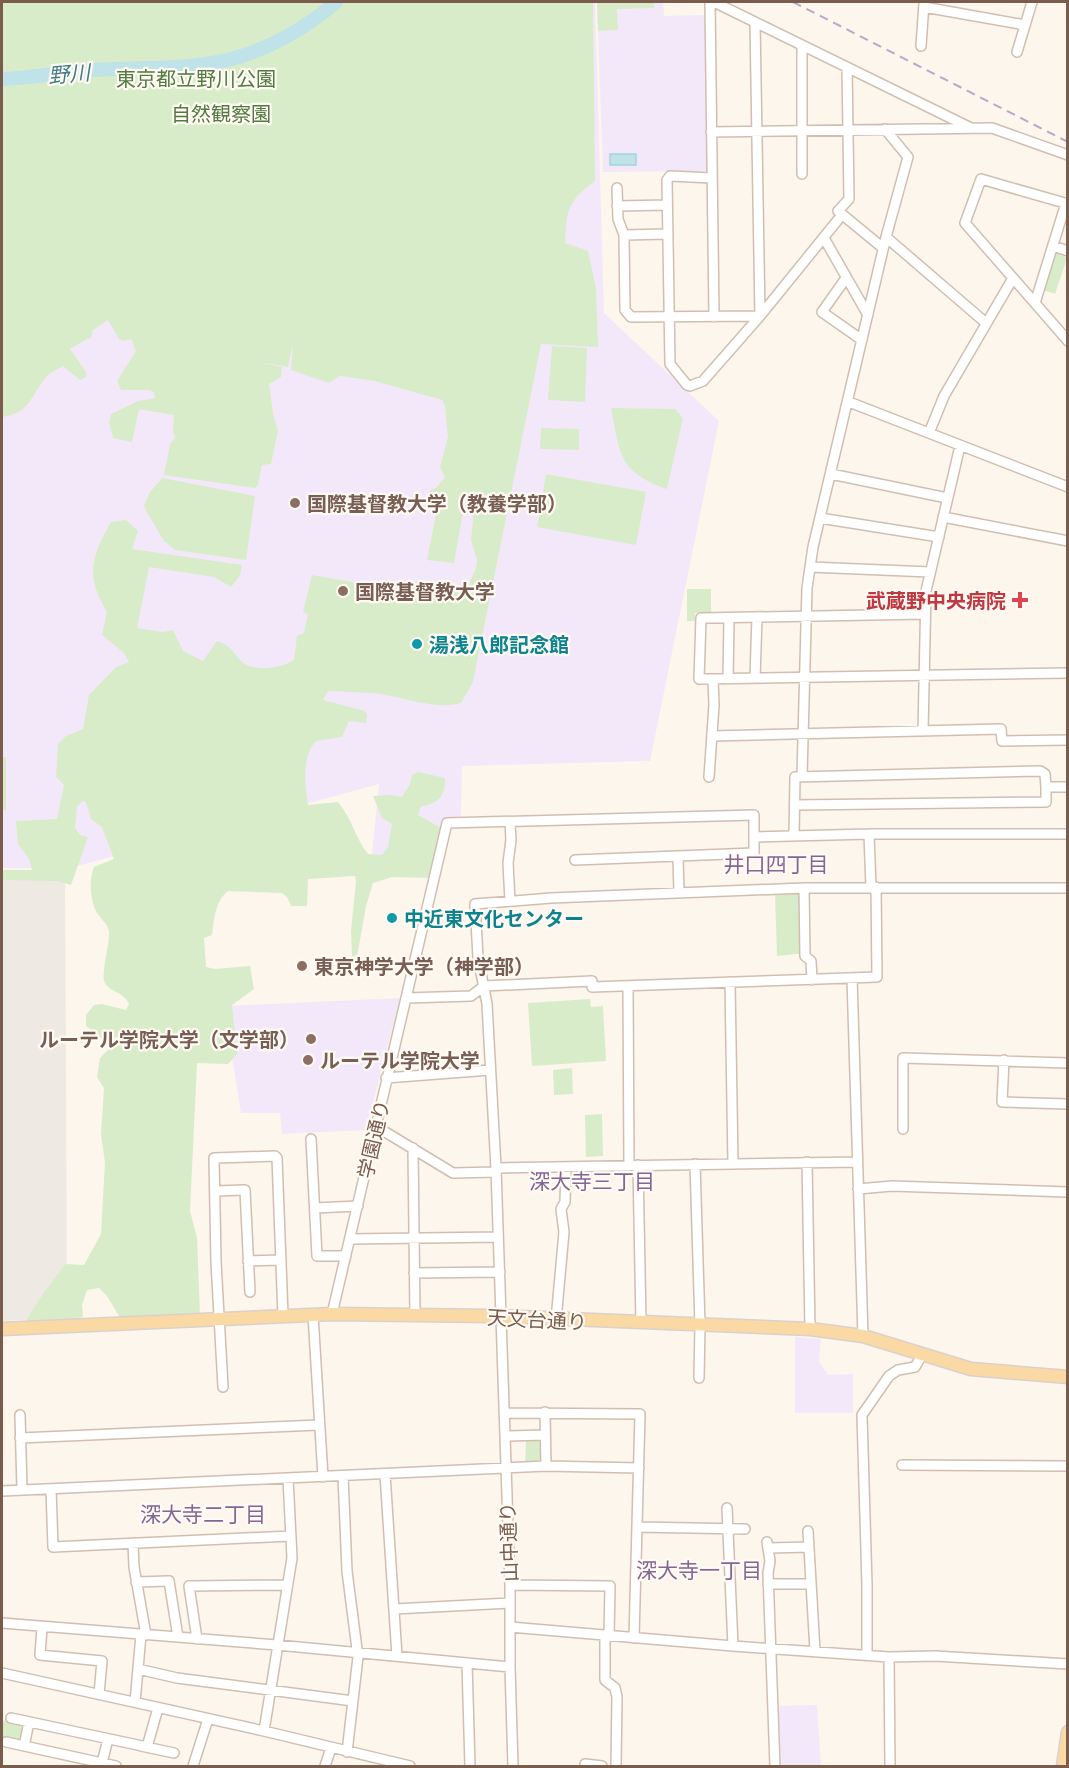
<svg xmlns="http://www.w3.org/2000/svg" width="1069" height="1768" viewBox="0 0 1069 1768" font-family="Lato,'Noto Sans JP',sans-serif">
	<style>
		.industrial { fill: #efe9e4 }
		.education { fill: #f3e8fa }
		.green { fill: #d8ecc9 }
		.water { fill: #bfe3e8; stroke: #a5d3da; stroke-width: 1.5 }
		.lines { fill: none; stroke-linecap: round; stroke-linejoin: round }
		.river { stroke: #bfe3e8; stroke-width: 14 }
		.minor-casing { stroke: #d1beb0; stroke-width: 12 }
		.major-casing { stroke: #dad1cd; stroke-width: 15 }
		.minor { stroke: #fff; stroke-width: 9 }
		.major { stroke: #fbd9a5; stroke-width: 12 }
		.rail { stroke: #b9a8c9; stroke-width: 2; stroke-dasharray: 9 6; stroke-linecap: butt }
		.education-dot { fill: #8d6e63; stroke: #fffaf3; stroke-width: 2 }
		.health-dot { fill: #e0444e; stroke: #fffaf3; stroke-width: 2 }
		.culture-dot { fill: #0f9aa8; stroke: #fffaf3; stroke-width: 2 }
		.labels { text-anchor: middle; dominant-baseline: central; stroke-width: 4.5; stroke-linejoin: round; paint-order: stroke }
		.park-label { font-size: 20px; fill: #537a41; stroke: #fffaf3 }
		.education-label { font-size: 20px; font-weight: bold; fill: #785e54; stroke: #fffaf3; text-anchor: start }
		.health-label { font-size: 20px; font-weight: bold; fill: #be3a42; stroke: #fffaf3; text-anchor: end }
		.culture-label { font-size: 20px; font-weight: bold; fill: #0d838f; stroke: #fffaf3; text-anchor: start }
		.street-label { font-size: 20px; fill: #7a5c4d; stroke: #fffaf3 }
		.water-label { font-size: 21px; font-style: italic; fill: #437c86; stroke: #fffaf3 }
		.neighbourhood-label { font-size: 21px; fill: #846695; stroke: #fffaf3 }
	</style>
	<rect width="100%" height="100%" fill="#fdf6ec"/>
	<path class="industrial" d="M 2,873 L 65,873 L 67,1296 L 53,1318 L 2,1321 Z"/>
	<path class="education" d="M 439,2 L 595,2 L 604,313 L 719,421 L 650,761 L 462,766 L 461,817 L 447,818 L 434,874 L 370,875 L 379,784 L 70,868 L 2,868 L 2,310 Z
		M 597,2 L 663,2 L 664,16 L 706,15 L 709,171 L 603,172 Z
		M 400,998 L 366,1130 L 282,1134 L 280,1113 L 241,1113 L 224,1006 Z
		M 795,1337 L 821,1339 L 819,1362 L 828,1375 L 853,1374 L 853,1413 L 795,1413 Z
		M 817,1705 L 821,1766 L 782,1766 L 778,1706 Z"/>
	<path class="green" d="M 2,2 L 593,2 L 595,181 C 568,201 566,210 565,243 L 588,251 L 596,288 L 598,347 L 541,344 L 473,682 L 461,703 C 434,710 407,698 381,694 C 363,692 345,692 328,691 L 323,700 L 365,711 L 367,715 L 366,723 L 349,721 L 342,737 L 316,741 C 301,757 305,785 308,805 L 338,802 C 353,820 354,836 368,854 L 382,855 L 388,847 L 392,824 L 382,818 L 373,796 L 391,795 L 402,797 L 410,784 L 412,775 L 418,772 L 445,778 C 446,796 438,804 421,806 L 418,815 L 441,828 L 434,878 L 392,877 L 373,883 L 366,906 L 357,957 L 352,956 L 351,931 L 356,881 L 355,876 L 308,879 L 307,906 L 291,906 L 287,897 L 282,893 L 228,891 C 215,901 214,920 212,935 L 204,938 L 206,967 L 215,969 L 250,966 L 254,989 L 232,1005 L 237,1054 L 228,1064 L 197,1063 L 190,1211 L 197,1238 L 200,1315 L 122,1321 L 107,1296 L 99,1288 L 87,1290 L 82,1305 L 83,1317 L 74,1319 L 25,1323 C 36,1301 51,1284 65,1264 L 84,1265 L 101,1234 L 105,1162 L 101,1135 L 104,1088 L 97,1077 L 100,1058 L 109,1049 L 109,1044 L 86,1026 L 86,1015 L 94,1005 L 102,1004 L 126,1010 L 129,1004 C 123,991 111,993 105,983 C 100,977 110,943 109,932 C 108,923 98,917 95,909 C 90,897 89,879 94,867 L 114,859 L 102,827 L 91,819 L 86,802 L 83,801 L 77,806 L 75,828 L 80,835 L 88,837 L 71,885 L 57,881 L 2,880 L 2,870 L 32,870 L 29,859 L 18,844 L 16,821 L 57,819 L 64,785 L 56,777 L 58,744 L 66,736 L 83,729 L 89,695 L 116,667 L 129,662 L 124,653 L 102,635 L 107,612 C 85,575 91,558 111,522 L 126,520 L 138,531 L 132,549 L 242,565 L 240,576 L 231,587 L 214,577 L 149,567 L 137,628 L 163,632 L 173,630 L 183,651 L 203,661 L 217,641 C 229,645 232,650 239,659 C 251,673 280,669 294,660 L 297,636 L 304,633 L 308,614 L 303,612 L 312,575 L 392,589 L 396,588 L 398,580 L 429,583 L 463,590 L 469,584 L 476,568 L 477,560 L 471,540 L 474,509 L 471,507 L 467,508 L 462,517 L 454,563 L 427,560 L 438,504 L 426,501 L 430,490 L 435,489 L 445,477 L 440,467 L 448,437 L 445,406 L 442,400 L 375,381 L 340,376 L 329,383 L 291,370 L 293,343 L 288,367 L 254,361 L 282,367 L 281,377 L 269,384 L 273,414 L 278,431 L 271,464 L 262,465 L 258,485 L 255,488 L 164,475 L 170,444 L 175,438 L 173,431 L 174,415 L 139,409 L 132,442 L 113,438 L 109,422 L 111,414 L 138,401 L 155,398 L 154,392 L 149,390 L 121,390 L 117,381 L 136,351 L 131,339 L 124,341 L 119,339 L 108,320 L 93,330 L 91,338 L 87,339 L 70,349 L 86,372 L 86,377 L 80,380 L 63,366 C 58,369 51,372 47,376 C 29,397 32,412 2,417 Z
		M 597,2 L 654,2 L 654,8 L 617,9 L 618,30 L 598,31 Z
		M 1056,253 L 1067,258 L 1055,294 L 1043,290 Z
		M 552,346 L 587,348 L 585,402 L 548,400 Z
		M 611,408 L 675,409 L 683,418 L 667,489 C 618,472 620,453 611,408 Z
		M 541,428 L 579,429 L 579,450 L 540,449 Z
		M 546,474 L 646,492 L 636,545 L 537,527 Z
		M 162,478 L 255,496 L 246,560 L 175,550 L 164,541 L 146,511 L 144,505 L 150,492 Z
		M 687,589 L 711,589 L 711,613 L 695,613 L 695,621 L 687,621 Z
		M 2,757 L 6,757 L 6,810 L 2,810 Z
		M 775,892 L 802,892 L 806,953 L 777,956 Z
		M 590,999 L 591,1007 L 603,1006 L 606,1061 L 532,1066 L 528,1003 Z
		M 572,1068 L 573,1094 L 554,1095 L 553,1070 Z
		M 602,1114 L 603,1156 L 586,1157 L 585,1115 Z
		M 526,1441 L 541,1441 L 540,1467 L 525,1467 Z
		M 2,1720 L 26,1725 L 22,1743 L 2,1739 Z"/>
	<path class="water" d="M 610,154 L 636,154 L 636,165 L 610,165 Z"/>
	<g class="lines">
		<path class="river" d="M 2,79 C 32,78 62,72 92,70 C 141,67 195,71 242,56 C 276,45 310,25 336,2"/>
		<g class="minor-casing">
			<path id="minor" d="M 710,2 L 714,317
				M 714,2 L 969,127
				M 924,7 L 1025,25
				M 802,45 L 802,174
				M 921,46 L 924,3
				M 1017,52 L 1032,2
				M 847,67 L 849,199 L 838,211 L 883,248
				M 711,132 L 992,128 L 1068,155
				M 712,178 L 670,176 L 667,180 L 670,364 L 687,385 L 690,386 L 703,381 L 760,316 L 841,216
				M 617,188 L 618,219 L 624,235
				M 1068,204 L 981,179 L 965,223 L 1068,341
				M 617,206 L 667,205
				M 667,234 L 624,235 L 625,310 L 631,317 L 760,316 L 755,22
				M 886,237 L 986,323
				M 824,238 L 868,315
				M 1053,246 L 1068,251
				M 846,278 L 822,312 L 862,340
				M 1035,303 L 1066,203
				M 849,402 L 1068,487
				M 929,433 L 944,396 L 1013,278
				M 831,474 L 947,498
				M 943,517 L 1068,541
				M 820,518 L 939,537
				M 810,567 L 930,572
				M 925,614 L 701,618 L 699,679 L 1068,673
				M 755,678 L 757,617
				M 728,679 L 729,618
				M 923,731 L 926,591 L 960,446
				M 712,736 L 1001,729 L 1002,741 L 1068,740
				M 802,776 L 807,588 L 813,547 L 886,237 L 908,157 L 885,129
				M 709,777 L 714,705 L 713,679
				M 795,805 L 1046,802 L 1046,787
				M 510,822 L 511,840 L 508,863 L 510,901
				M 869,834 L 871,887
				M 794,836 L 795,777 L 1040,771 L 1045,774 L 1046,787 L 1068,787
				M 754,837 L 869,834 L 1068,834
				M 678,856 L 679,893
				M 804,888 L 805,956 L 811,961 L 812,980
				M 852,978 L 863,1336
				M 730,982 L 733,1164
				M 628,986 L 629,1166
				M 407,998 L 471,996 L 484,986 L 592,981 L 592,987 L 877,977 L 876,887
				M 1004,1060 L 1002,1102 L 1068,1104
				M 386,1078 L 490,1070
				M 377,1127 L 453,1173 L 496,1172
				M 903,1129 L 903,1058 L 1068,1063
				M 311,1139 L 317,1256 L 346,1256
				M 413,1148 L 415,1315
				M 807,1162 L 810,1329
				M 695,1164 L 700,1325 L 699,1378
				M 638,1165 L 641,1323
				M 496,1168 L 857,1162
				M 858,1189 L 892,1186 L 1068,1192
				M 215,1191 L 245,1190 L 250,1292
				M 315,1208 L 358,1206
				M 350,1239 L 498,1237
				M 248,1261 L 281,1260
				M 414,1273 L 500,1272
				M 332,1314 L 447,823 L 754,815 L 754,853 L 575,860
				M 313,1315 L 323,1477
				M 556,1320 L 564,1232 L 561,1209 L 565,1202 L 566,1167
				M 223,1387 L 216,1262 L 214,1158 L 275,1156 L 277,1158 L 283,1316
				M 545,1412 L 546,1466
				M 504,1413 L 640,1414 L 634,1638
				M 20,1415 L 22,1490
				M 505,1436 L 545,1435
				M 20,1438 L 319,1425
				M 902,1465 L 1068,1466
				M 385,1474 L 397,1656
				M 343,1476 L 347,1571 L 358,1657 L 347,1752
				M 51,1489 L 53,1547 L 290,1536
				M 2,1491 L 546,1466 L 639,1468
				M 727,1508 L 733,1646
				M 637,1527 L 745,1529
				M 808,1531 L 815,1651
				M 767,1542 L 770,1561 L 768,1573 L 775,1766
				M 133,1543 L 134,1567 L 146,1635
				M 769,1548 L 809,1547
				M 136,1582 L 169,1581 L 178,1637
				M 768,1584 L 811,1584
				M 510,1585 L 610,1586 L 609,1635
				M 394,1609 L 510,1603
				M 2,1623 L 277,1645 L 510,1667
				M 42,1627 L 40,1655 L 102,1661 L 99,1694
				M 510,1627 L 733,1646 L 889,1657 L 935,1656 L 1068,1664
				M 605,1635 L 605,1680 L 615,1688 L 617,1697 L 616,1766
				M 197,1639 L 189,1586 L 287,1585
				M 867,1655 L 867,1585 L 862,1415 L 889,1376 L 898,1370 L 915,1367 L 922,1355
				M 889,1657 L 890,1766
				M 467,1663 L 470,1766
				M 138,1669 L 177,1678 L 353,1701
				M 2,1673 L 264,1731 L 410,1766
				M 135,1702 L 141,1635
				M 11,1718 L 147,1747 L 158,1708
				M 264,1731 L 292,1558 L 288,1478
				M 6,1742 L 116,1766
				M 24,1746 L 29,1722
				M 141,1746 L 174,1753
				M 102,1763 L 108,1739 L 113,1740
				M 585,1764 L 602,1766
				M 193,1766 L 208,1719
				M 325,1766 L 331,1748
				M 513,1766 L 510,1667 L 510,1585 L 496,1168 L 487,1004 L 478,957 L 475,904 L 551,898 L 804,888 L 1068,888"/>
		</g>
		<g class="major-casing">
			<path id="major" d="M 2,1329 L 332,1314 L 493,1316 L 810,1329 L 863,1336 L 971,1369 L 1068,1377
				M 1063,1766 L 1068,1732"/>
		</g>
		<use href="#minor" class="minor"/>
		<use href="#major" class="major"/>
		<path class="rail" d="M 793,2 L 1068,142"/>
	</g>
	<g class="education-dot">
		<circle cx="295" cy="503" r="6"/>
		<circle cx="343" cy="591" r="6"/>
		<circle cx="302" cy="966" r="6"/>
		<circle cx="311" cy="1039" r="6"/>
		<circle cx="308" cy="1060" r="6"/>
	</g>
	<path class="health-dot" d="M1017 591h6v6h6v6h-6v6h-6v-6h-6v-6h6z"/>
	<g class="culture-dot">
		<circle cx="417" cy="644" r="6"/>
		<circle cx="392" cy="918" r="6"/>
	</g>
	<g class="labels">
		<g class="park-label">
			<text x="196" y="78">東京都立野川公園</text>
			<text x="221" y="113">自然観察園</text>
		</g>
		<g class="education-label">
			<text x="307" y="503">国際基督教大学（教養学部）</text>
			<text x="355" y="591">国際基督教大学</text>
			<text x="314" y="966">東京神学大学（神学部）</text>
			<text x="299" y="1039" text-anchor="end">ルーテル学院大学（文学部）</text>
			<text x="320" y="1060">ルーテル学院大学</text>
		</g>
		<g class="health-label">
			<text x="1006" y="600">武蔵野中央病院</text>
		</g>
		<g class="culture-label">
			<text x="429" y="644">湯浅八郎記念館</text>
			<text x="404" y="918">中近東文化センター</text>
		</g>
		<g class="street-label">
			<text transform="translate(373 1139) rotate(-77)">学園通り</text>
			<text transform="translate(537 1319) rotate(3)">天文台通り</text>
			<text transform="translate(508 1542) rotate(-92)">山中通り</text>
		</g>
		<g class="water-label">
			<text transform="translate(69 73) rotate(-5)">野川</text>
		</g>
		<g class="neighbourhood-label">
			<text x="776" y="863">井口四丁目</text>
			<text x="592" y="1180">深大寺三丁目</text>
			<text x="203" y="1513">深大寺二丁目</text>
			<text x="699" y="1569">深大寺一丁目</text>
		</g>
	</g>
	<rect width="1069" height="1768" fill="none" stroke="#7a5c4d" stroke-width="6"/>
</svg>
